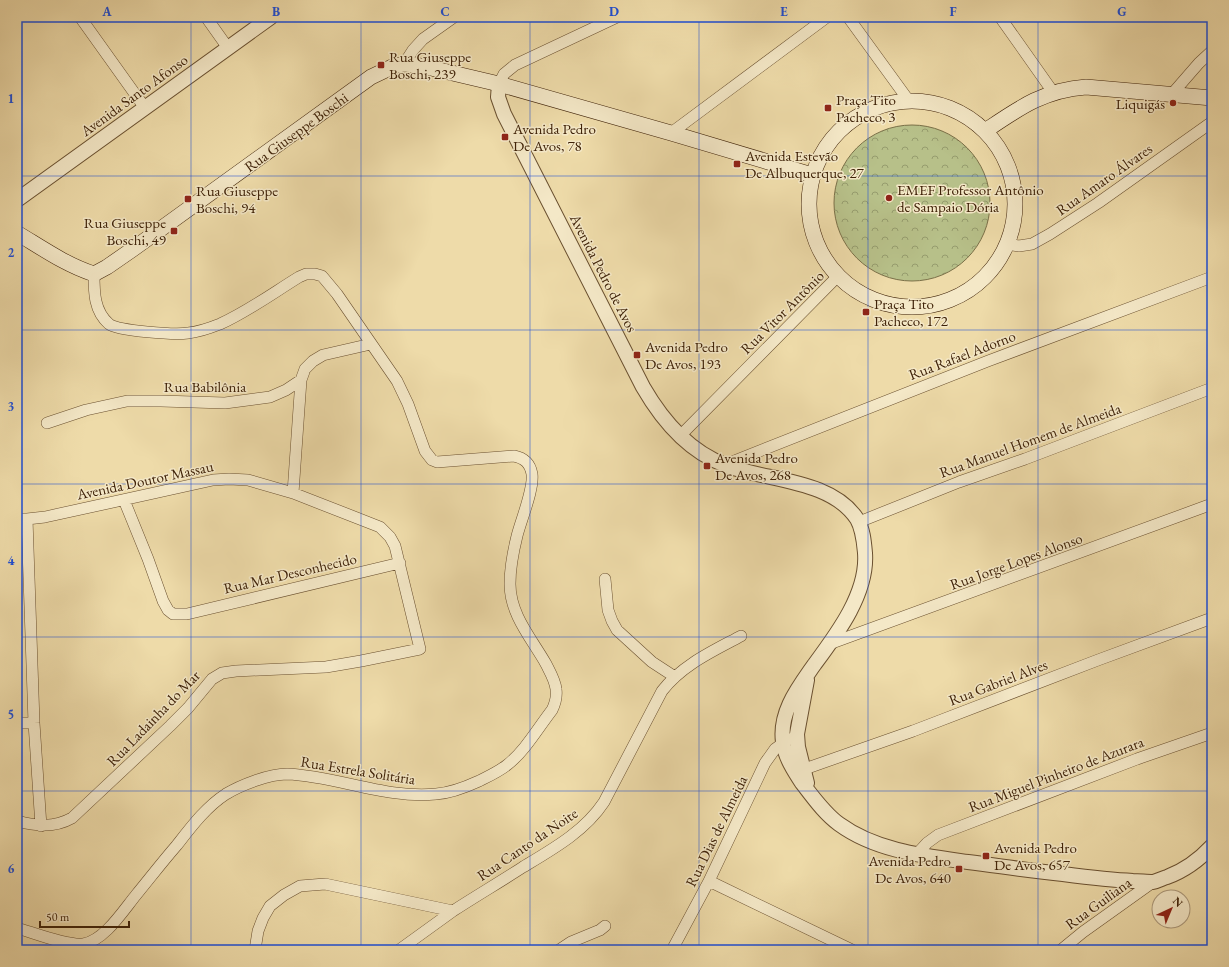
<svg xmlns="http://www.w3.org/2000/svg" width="1229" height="967" viewBox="0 0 1229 967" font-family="'EB Garamond',serif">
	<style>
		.forest { fill: url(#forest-crowns); stroke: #7a7048 }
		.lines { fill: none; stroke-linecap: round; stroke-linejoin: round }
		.minor-casing { stroke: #6a5030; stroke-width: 12 }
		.tertiary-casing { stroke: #6a5030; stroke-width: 16 }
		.secondary-casing { stroke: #3e2107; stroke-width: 16 }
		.minor { stroke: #f4e8c7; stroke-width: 11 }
		.tertiary { stroke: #f4e8c7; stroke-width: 14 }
		.secondary { stroke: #f4e8c7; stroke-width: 15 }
		.grid { fill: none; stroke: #1d4ed8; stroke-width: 1; stroke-opacity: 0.55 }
		.poi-dot { fill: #8f2418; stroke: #f4e8c7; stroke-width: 1.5 }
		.labels { text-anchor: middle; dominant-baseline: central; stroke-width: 3; stroke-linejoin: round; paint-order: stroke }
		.poi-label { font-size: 15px; fill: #3e2107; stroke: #f4e8c7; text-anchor: start }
		.street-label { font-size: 15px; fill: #3e2107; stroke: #f4e8c7 }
		.neatline { fill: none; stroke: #1d4ed8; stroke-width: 1.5 }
		.grid-label { font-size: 13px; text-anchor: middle; font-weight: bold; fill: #1d4ed8 }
	</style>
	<defs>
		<pattern id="forest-crowns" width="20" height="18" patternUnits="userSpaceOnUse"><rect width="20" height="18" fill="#b7c089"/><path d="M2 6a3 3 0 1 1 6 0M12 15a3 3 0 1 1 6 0" fill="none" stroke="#969c6e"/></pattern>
	</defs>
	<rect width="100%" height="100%" fill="#eedba9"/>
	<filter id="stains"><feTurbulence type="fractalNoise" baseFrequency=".005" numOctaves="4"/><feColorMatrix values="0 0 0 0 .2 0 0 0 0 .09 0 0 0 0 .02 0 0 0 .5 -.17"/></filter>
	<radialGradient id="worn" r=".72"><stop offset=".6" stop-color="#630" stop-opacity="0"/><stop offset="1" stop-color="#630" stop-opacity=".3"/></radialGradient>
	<path class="forest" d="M834 203a78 78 0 1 1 156 0a78 78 0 1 1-156 0Z"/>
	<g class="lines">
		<g class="minor-casing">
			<path id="minor" d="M 80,17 L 145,108
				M 206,17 L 228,48
				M 848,17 L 909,101
				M 1000,17 L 1053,92
				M 404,64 L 413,50 L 423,39 L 454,17
				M 499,84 L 504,74 L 515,65 L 617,17
				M 1172,94 L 1199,63 L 1212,51
				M 671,133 L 827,17
				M 1007,244 L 1019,246 L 1032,244 L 1050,234 L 1098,203 L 1212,122
				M 47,423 L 86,410 L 127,401 L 161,401 L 225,403 L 270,397 L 286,390 L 301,380 L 305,369 L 313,361 L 323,355 L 371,344
				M 680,436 L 838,276
				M 724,465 L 988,361 L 1212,277
				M 293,493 L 301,380
				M 124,500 L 148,559 L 163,601 L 168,610 L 173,614 L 187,614 L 400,563
				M 17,519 L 27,519 L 45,517 L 213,480 L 229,479 L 248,480 L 293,493 L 380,527 L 390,537 L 395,546 L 420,649 L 361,661 L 326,667 L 236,671 L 222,673 L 212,679 L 188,708 L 170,726 L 72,818 C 54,828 36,826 17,821
				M 27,519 L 34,723 L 41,826
				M 859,522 L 959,482 L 1025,459 L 1212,388
				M 605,579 L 608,610 L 612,621 L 617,630 L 652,662 L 675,677
				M 829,644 L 1212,504
				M 17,723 L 34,723
				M 796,772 L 913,731 L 1098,660 L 1212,618
				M 917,854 L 927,843 L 938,835 L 1137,759 L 1212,733
				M 709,881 L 852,950
				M 17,928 C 34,933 67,946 83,944 C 104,941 123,911 136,895 C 150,878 163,861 177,845 C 191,827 206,807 226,794 C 241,785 269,774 287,774 C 337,776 386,799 436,794 C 451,793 466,787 479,781 C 489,776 498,772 507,765 C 525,751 538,728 552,710 C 555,704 557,696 556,689 C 555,680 550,672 546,664 C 532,639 510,615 510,584 C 510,568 513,552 517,536 C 521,520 534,489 532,474 C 530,463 524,458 514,456 L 437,462 L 432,460 L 425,451 L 408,404 L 397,381 L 337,294 L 322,276 L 315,274 L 306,274 L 299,277 C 273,293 247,312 220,324 C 210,328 198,332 188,333 C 175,335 118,331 109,324 C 94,311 94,292 94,274
				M 255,950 L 258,931 L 263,918 L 270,906 L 284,895 L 300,886 L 325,884 L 453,911 C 476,896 500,882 523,867 C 553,849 585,831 604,802 L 662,691 C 682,665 713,651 741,636
				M 399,950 L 453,911
				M 559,950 L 571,942 L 600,930 L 605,926
				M 672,950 L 709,881 L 765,763 L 775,749 L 789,739
				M 1061,950 L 1083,932 L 1153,882"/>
		</g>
		<g class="tertiary-casing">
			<path id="tertiary" d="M 499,84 L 498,97 L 504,114 L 643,387 C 662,420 688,451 725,465 C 766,481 831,479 857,519 C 863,529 864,542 865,553 C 868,593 837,634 814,665 C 798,688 779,712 783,742 C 785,757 794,771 802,783 C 813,797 824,813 839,824 C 876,851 924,856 968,862 C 1000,866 1031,871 1063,874 C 1086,877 1109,880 1133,881 C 1139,881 1147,882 1153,882 C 1158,881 1163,878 1167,877 C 1186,870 1199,860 1212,846
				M 17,200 L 271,17
				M 807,680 L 797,734 L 798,747 L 807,783"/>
		</g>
		<g class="secondary-casing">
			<path id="secondary" d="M809 204a103 103 0 1 1 206 0a103 103 0 1 1-206 0Z
				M 985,131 C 1019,108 1044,90 1086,87 L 1212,98
				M 17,233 C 42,248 66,265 94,274 L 107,267 L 133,249 L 371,77 L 394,66 L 404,64 L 416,65 L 431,68 L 499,84 L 671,133 L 812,175"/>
		</g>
		<use href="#minor" class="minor"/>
		<use href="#tertiary" class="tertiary"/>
		<use href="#secondary" class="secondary"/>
	</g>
	<path class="grid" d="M 191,17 L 191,950M 361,17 L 361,950M 530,17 L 530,950M 699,17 L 699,950M 868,17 L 868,950M 1038,17 L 1038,950M 17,176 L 1212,176M 17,330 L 1212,330M 17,484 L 1212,484M 17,637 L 1212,637M 17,791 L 1212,791"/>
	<g class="poi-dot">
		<rect x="377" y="61" width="8" height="8" rx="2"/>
		<circle cx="1173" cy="103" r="4"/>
		<rect x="824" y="104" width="8" height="8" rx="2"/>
		<rect x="501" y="133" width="8" height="8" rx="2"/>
		<rect x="733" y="160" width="8" height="8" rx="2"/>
		<circle cx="889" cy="198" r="4"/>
		<rect x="184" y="195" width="8" height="8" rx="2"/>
		<rect x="170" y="227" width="8" height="8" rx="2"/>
		<rect x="862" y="308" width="8" height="8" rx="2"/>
		<rect x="633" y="351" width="8" height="8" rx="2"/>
		<rect x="703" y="462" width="8" height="8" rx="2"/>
		<rect x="982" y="852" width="8" height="8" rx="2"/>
		<rect x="955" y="865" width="8" height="8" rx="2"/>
	</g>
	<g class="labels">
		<g class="poi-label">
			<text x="389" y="56">Rua Giuseppe<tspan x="389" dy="17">Boschi, 239</tspan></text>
			<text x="836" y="99">Praça Tito<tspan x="836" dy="17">Pacheco, 3</tspan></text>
			<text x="1165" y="103" text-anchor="end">Liquigás</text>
			<text x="513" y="128">Avenida Pedro<tspan x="513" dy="17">De Avos, 78</tspan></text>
			<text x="745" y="155">Avenida Estevão<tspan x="745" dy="17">De Albuquerque, 27</tspan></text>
			<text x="897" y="189">EMEF Professor Antônio<tspan x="897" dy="17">de Sampaio Dória</tspan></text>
			<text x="196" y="190">Rua Giuseppe<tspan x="196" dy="17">Boschi, 94</tspan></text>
			<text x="166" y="222" text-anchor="end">Rua Giuseppe<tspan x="166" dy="17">Boschi, 49</tspan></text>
			<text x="874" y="303">Praça Tito<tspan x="874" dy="17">Pacheco, 172</tspan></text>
			<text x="645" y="346">Avenida Pedro<tspan x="645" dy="17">De Avos, 193</tspan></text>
			<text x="715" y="457">Avenida Pedro<tspan x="715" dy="17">De Avos, 268</tspan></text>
			<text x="994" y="847">Avenida Pedro<tspan x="994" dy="17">De Avos, 657</tspan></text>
			<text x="951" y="860" text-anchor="end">Avenida Pedro<tspan x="951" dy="17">De Avos, 640</tspan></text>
		</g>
		<g class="street-label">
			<text transform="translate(134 95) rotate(-36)">Avenida Santo Afonso</text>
			<text transform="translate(296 132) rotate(-36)">Rua Giuseppe Boschi</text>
			<text transform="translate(1104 179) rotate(-35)">Rua Amaro Álvares</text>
			<text transform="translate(604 273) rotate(63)">Avenida Pedro de Avos</text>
			<text transform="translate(782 312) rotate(-45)">Rua Vitor Antônio</text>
			<text transform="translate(962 355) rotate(-21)">Rua Rafael Adorno</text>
			<text x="205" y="386">Rua Babilônia</text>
			<text transform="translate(1030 440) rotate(-20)">Rua Manuel Homem de Almeida</text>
			<text transform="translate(145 480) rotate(-12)">Avenida Doutor Massau</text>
			<text transform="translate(1016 561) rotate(-20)">Rua Jorge Lopes Alonso</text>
			<text transform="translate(290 573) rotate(-13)">Rua Mar Desconhecido</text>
			<text transform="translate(998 682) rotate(-21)">Rua Gabriel Alves</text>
			<text transform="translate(153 718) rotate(-46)">Rua Ladainha do Mar</text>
			<text transform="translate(358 770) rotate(9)">Rua Estrela Solitária</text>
			<text transform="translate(1056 774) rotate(-21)">Rua Miguel Pinheiro de Azurara</text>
			<text transform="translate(716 831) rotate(-64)">Rua Dias de Almeida</text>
			<text transform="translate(527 844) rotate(-34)">Rua Canto da Noite</text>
			<text transform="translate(1098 903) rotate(-36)">Rua Guiliana</text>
		</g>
	</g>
	<rect width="1229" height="967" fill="none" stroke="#eedba9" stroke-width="44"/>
	<g transform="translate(1171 909) rotate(44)"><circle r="19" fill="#f4e8c7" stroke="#ab987a"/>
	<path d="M0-3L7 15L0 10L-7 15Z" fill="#8f2418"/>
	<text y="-6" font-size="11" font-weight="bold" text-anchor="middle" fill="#3e2107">N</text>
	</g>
	<path d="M40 921v6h89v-6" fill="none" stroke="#3e2107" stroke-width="2"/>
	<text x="46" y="921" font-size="12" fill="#3e2107" stroke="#f4e8c7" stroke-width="3" paint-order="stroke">50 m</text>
	<rect x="22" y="22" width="1185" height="923" class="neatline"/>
	<g class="grid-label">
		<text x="107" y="16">A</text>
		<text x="276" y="16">B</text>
		<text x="445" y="16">C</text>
		<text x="614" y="16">D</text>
		<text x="784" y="16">E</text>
		<text x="953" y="16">F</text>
		<text x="1122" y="16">G</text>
		<text x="11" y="103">1</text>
		<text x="11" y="257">2</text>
		<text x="11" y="411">3</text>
		<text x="11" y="565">4</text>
		<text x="11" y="719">5</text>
		<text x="11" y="873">6</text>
	</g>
	<rect width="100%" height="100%" filter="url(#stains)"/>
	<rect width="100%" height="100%" fill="url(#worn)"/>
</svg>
